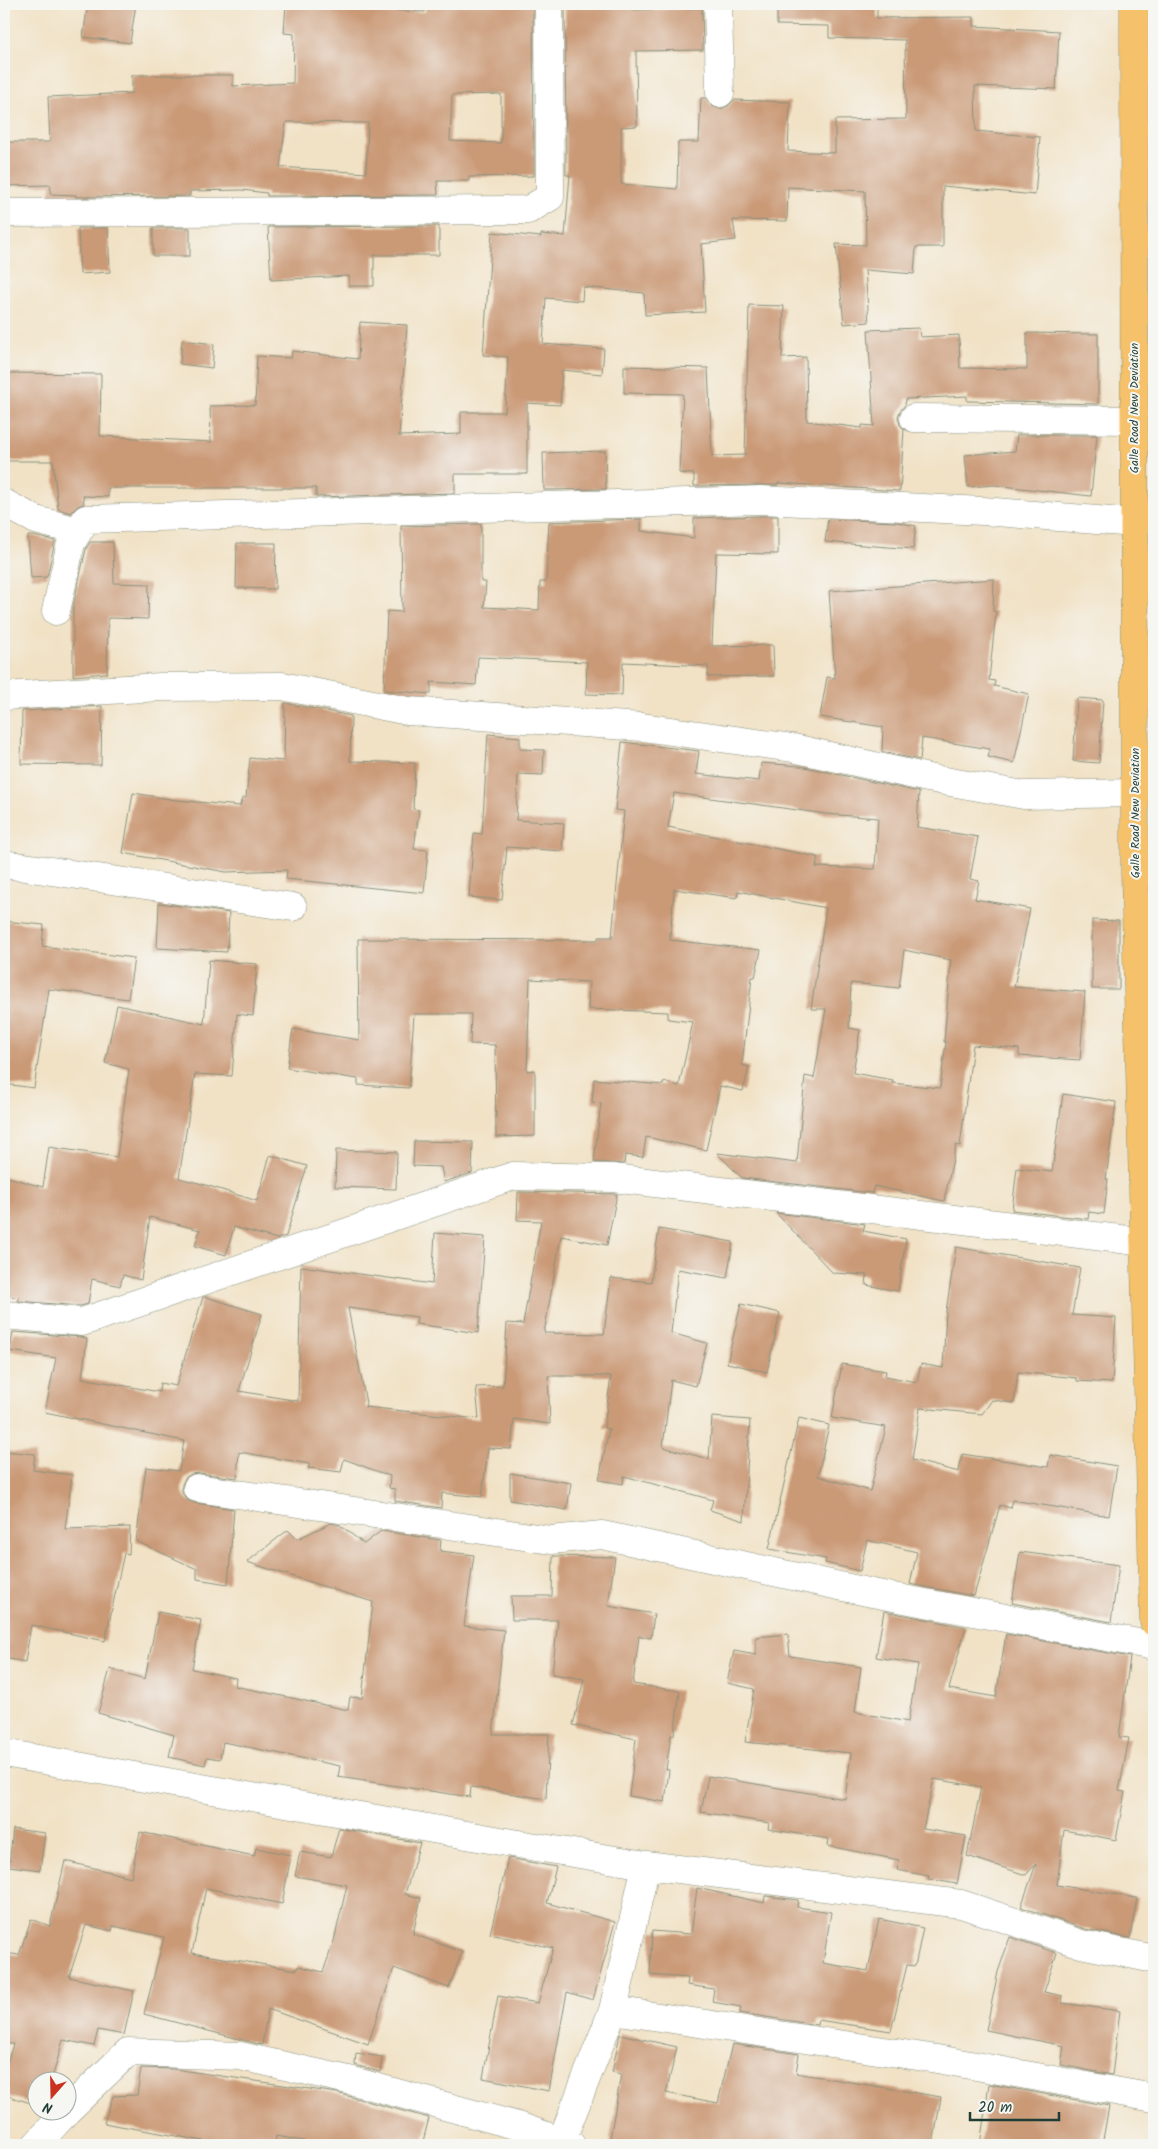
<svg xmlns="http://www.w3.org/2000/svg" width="1158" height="2149" viewBox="0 0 1158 2149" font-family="Kalam,sans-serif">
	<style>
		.building { fill: #ca9a77; fill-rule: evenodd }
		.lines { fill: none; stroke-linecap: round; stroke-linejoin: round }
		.minor-casing { stroke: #88907d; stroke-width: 29 }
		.primary-casing { stroke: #88907d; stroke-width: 29 }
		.minor { stroke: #fff; stroke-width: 28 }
		.primary { stroke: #f5c16b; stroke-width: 28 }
		.labels { text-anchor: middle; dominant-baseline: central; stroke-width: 4; stroke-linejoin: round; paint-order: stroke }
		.street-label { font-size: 12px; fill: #1f3d34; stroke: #f6f6f2 }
	</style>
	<rect width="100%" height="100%" fill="#f6f6f2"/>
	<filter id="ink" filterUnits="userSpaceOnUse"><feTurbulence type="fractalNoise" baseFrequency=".02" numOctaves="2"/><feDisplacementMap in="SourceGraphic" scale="10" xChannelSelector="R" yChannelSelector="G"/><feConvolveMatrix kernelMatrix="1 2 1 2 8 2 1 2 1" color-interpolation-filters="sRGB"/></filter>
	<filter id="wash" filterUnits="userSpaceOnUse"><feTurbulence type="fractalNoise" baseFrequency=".0096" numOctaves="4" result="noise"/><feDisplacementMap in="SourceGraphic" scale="20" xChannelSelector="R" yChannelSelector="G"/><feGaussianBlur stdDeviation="1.12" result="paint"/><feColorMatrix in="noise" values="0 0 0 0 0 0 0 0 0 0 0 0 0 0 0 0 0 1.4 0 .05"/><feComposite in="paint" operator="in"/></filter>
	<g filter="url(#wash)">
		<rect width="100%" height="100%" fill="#f1e2c6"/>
		<g id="blocks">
			<path class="building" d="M 88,4 L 136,4 L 130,43 L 83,37 Z
				M 286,4 L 330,4 L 330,7 L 425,12 L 426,4 L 533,4 L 534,176 L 469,177 L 469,181 L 437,181 L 438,195 L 267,196 L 267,193 L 242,190 L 190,191 L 190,196 L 76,197 L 76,195 L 50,194 L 51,185 L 4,186 L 4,142 L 50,142 L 48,97 L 132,93 L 132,75 L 233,75 L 233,86 L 293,83 L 294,34 L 284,33 ZM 501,94 L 501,143 L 450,141 L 452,95 ZM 286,122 L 368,123 L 366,173 L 280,167 Z
				M 565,4 L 634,4 L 634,10 L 702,8 L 703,50 L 636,51 L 637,126 L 621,127 L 621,184 L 677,189 L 678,142 L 699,142 L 701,98 L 706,98 L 712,106 L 720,109 L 728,106 L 734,100 L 790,102 L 788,151 L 835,153 L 835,120 L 906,119 L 905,40 L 829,38 L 829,26 L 777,25 L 777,4 L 877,4 L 877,18 L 974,17 L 974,26 L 1059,31 L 1056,89 L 975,86 L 976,131 L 1040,137 L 1035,195 L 943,186 L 943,247 L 916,247 L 914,274 L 865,270 L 869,322 L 844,324 L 836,244 L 866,245 L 865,191 L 788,187 L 787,221 L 733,220 L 736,240 L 701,244 L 705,312 L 645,315 L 644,293 L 583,287 L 582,301 L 546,298 L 543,344 L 604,349 L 602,374 L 562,370 L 560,405 L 527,403 L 527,474 L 455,474 L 455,493 L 316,497 L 316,488 L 108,488 L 108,497 L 83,496 L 84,504 L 78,506 L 71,513 L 58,509 L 53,461 L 6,461 L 6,373 L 101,374 L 100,436 L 211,442 L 210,406 L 255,405 L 257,356 L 291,358 L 292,351 L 358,359 L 360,322 L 407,325 L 399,436 L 461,434 L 461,412 L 505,412 L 508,357 L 483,355 L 492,232 L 541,237 L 541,234 L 565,236 L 570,175 L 566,175 Z
				M 439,226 L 439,255 L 374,255 L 374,286 L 349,286 L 349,276 L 271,280 L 268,227 Z
				M 78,228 L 108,228 L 110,272 L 80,274 Z
				M 153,228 L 190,228 L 190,256 L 153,256 Z
				M 749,305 L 784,306 L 782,358 L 806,357 L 807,421 L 862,428 L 862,425 L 874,426 L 868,330 L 919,328 L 920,337 L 959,335 L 960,368 L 1027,369 L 1027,333 L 1098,334 L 1098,404 L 967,401 L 967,396 L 906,399 L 905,405 L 900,411 L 898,417 L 900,425 L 904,429 L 900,491 L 778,483 L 778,485 L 694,486 L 694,474 L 679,473 L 683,394 L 624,393 L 624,366 L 708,368 L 712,456 L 745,455 Z
				M 182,340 L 214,344 L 212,368 L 180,364 Z
				M 1017,435 L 1097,435 L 1091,496 L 994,485 L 968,487 L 965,455 L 1015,451 Z
				M 605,451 L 606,489 L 544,490 L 543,453 Z
				M 761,516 L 778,516 L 778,554 L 716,553 L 712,646 L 773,645 L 774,676 L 708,677 L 708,666 L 623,662 L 622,695 L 586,694 L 587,662 L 478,657 L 476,685 L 431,682 L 431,694 L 384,690 L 387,611 L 402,612 L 401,526 L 481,524 L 481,582 L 486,582 L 484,607 L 539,610 L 540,582 L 546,582 L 549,522 L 641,519 L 641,531 L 694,538 L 694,518 Z
				M 828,519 L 897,522 L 916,526 L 913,549 L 825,542 Z
				M 28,536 L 34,536 L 55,541 L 47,577 L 31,578 Z
				M 90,542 L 113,542 L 114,583 L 149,584 L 148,619 L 108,618 L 107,673 L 73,676 L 73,607 L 86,549 Z
				M 237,543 L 276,543 L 275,589 L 236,588 Z
				M 994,579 L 993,611 L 996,612 L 989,680 L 995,681 L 994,686 L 1029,694 L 1014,763 L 988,757 L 990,749 L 922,738 L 920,760 L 882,752 L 883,727 L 820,717 L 827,677 L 835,678 L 829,591 Z
				M 1077,698 L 1103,700 L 1099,763 L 1073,761 Z
				M 285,703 L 351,716 L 350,761 L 415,763 L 413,809 L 419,810 L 414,849 L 428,850 L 424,893 L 286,879 L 287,870 L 226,872 L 123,853 L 133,793 L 176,800 L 240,806 L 242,798 L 246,798 L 250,758 L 284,761 Z
				M 102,706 L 101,765 L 21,764 L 22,711 Z
				M 488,734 L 520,737 L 520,749 L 544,750 L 543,775 L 518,774 L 516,820 L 564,823 L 562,851 L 507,847 L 502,900 L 469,897 L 474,833 L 482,834 Z
				M 622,742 L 699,751 L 696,774 L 759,781 L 761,763 L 800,766 L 919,792 L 917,827 L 978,837 L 970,879 L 979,881 L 975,899 L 1030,909 L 1014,987 L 1085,992 L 1080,1060 L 1019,1056 L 1019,1049 L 973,1045 L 960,1146 L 956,1145 L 944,1201 L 874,1186 L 872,1193 L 742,1178 L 717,1153 L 797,1163 L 805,1076 L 814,1078 L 826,1009 L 811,1009 L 826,908 L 738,891 L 737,898 L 674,889 L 670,940 L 761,950 L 755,977 L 752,977 L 742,1065 L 749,1067 L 743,1091 L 720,1086 L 706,1150 L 646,1137 L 643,1157 L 625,1155 L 624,1164 L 594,1162 L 601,1103 L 592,1102 L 594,1079 L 663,1085 L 664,1082 L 679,1086 L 693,1022 L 668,1019 L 668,1012 L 588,1009 L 589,982 L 530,979 L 527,1071 L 535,1070 L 535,1136 L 496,1137 L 495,1045 L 470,1044 L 471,1014 L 414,1014 L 409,1088 L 358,1085 L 358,1079 L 287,1068 L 293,1029 L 359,1040 L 358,939 L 598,940 L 598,937 L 612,937 L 624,811 L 615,810 ZM 674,793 L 826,814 L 878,818 L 875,869 L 816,867 L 818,857 L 668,827 ZM 904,950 L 951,960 L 944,1042 L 946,1042 L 940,1088 L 892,1083 L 893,1080 L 853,1073 L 860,1030 L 849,1028 L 851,983 L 899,988 Z
				M 159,903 L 229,913 L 227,952 L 157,948 Z
				M 1092,920 L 1119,921 L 1119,989 L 1092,989 Z
				M 4,921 L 44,925 L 42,946 L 134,958 L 128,999 L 49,989 L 34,1088 L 4,1084 Z
				M 209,960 L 257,964 L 253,1016 L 237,1014 L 232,1076 L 195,1074 L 179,1178 L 206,1185 L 257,1201 L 270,1155 L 307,1166 L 286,1236 L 277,1239 L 234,1227 L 226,1255 L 195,1246 L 200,1230 L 150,1217 L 141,1280 L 123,1275 L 120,1286 L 92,1279 L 88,1304 L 80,1306 L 18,1301 L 19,1298 L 4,1295 L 4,1176 L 43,1187 L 49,1147 L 117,1157 L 129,1069 L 105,1063 L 117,1005 L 204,1024 Z
				M 1063,1094 L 1116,1102 L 1106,1179 L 1108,1179 L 1104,1214 L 1089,1212 L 1088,1219 L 1012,1210 L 1017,1168 L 1052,1172 Z
				M 414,1141 L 473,1142 L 472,1173 L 444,1182 L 441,1167 L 413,1166 Z
				M 336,1150 L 397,1152 L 396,1189 L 335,1187 Z
				M 518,1192 L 617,1194 L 607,1245 L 561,1236 L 544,1333 L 604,1334 L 611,1278 L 651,1282 L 659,1229 L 733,1242 L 727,1278 L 678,1269 L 671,1333 L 707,1343 L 696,1386 L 671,1380 L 663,1447 L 709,1459 L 712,1417 L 750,1420 L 744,1521 L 710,1510 L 713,1500 L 624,1476 L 623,1484 L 599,1480 L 609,1429 L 604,1428 L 611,1376 L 548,1376 L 550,1424 L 514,1419 L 511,1449 L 488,1448 L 482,1497 L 442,1493 L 441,1508 L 395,1501 L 395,1489 L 389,1488 L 390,1476 L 344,1459 L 341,1472 L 308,1468 L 310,1464 L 239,1452 L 237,1478 L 199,1473 L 191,1474 L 185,1478 L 182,1485 L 182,1493 L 187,1500 L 195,1503 L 234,1509 L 228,1584 L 197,1579 L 197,1569 L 136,1541 L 146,1467 L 179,1471 L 184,1441 L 45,1412 L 56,1358 L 10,1351 L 13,1332 L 82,1337 L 87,1339 L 82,1378 L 159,1392 L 160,1383 L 176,1386 L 203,1297 L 206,1297 L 262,1314 L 239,1391 L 298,1401 L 301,1266 L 432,1284 L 435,1233 L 485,1237 L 478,1333 L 416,1324 L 417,1317 L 348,1308 L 366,1403 L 365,1407 L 479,1419 L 476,1387 L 503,1386 L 507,1323 L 523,1324 L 541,1221 L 517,1220 Z
				M 776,1213 L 865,1224 L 863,1231 L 906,1239 L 898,1291 L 866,1285 L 867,1275 L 833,1273 Z
				M 956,1247 L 1080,1268 L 1072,1315 L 1116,1318 L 1112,1383 L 1077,1381 L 1077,1378 L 1018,1372 L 1014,1403 L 992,1400 L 982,1414 L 920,1408 L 912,1460 L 959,1472 L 962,1454 L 1048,1467 L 1050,1455 L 1117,1466 L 1109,1516 L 1012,1500 L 1011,1508 L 1000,1505 L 974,1596 L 910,1584 L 917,1552 L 867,1540 L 860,1571 L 825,1563 L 826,1559 L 769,1549 L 799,1418 L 829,1425 L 818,1476 L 870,1491 L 886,1427 L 832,1418 L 842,1364 L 886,1371 L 885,1376 L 917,1382 L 921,1364 L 943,1368 L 946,1311 Z
				M 741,1304 L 780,1313 L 767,1372 L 727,1363 Z
				M 4,1451 L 35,1454 L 33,1470 L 72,1475 L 65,1529 L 130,1527 L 129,1554 L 124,1553 L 105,1641 L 31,1625 L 25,1662 L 4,1658 Z
				M 510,1473 L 571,1483 L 567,1510 L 510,1500 Z
				M 331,1523 L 340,1525 L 364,1544 L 381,1531 L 441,1540 L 440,1551 L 474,1555 L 464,1626 L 504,1630 L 493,1734 L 549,1734 L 546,1799 L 471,1787 L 470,1797 L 338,1777 L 340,1766 L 223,1742 L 220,1759 L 207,1757 L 205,1765 L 169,1757 L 174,1735 L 98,1713 L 110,1669 L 145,1679 L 158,1612 L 201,1620 L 192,1669 L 236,1678 L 235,1686 L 348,1710 L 350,1697 L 362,1698 L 373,1602 L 247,1562 L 288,1530 L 297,1539 Z
				M 1020,1552 L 1119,1565 L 1111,1622 L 1012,1603 Z
				M 553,1556 L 615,1557 L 608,1606 L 654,1614 L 651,1638 L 639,1636 L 633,1684 L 680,1691 L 674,1735 L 671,1735 L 666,1769 L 669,1770 L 665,1802 L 629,1796 L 636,1739 L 573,1725 L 584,1679 L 552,1674 L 558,1620 L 512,1620 L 511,1596 L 552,1596 Z
				M 884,1611 L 966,1627 L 949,1689 L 996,1697 L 1006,1634 L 1130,1657 L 1119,1737 L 1129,1738 L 1119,1791 L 1125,1792 L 1116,1840 L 1064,1830 L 1057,1885 L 1137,1898 L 1130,1938 L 1085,1929 L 1021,1907 L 1036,1864 L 1026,1875 L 967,1856 L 981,1787 L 934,1779 L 923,1829 L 966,1836 L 957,1884 L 928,1879 L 929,1876 L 897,1870 L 899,1860 L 828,1846 L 829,1839 L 768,1829 L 769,1823 L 701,1812 L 708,1776 L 845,1799 L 851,1753 L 745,1742 L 754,1689 L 727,1683 L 734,1651 L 756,1655 L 756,1637 L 788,1634 L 790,1656 L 861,1667 L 855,1712 L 908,1722 L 918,1664 L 876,1657 Z
				M 339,1828 L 420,1843 L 405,1894 L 421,1898 L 413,1934 L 462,1952 L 449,1988 L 394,1968 L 368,2044 L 268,2009 L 262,2045 L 144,2014 L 164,1937 L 113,1926 L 112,1931 L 86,1925 L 69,1977 L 134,1991 L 124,2035 L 98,2030 L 94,2046 L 63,2040 L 51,2082 L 38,2082 L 38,2105 L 4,2095 L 4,2073 L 13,2044 L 4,2044 L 4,1953 L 19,1955 L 31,1919 L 50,1926 L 65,1861 L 131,1877 L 140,1832 L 254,1856 L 256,1848 L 291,1855 L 282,1904 L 206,1888 L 192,1953 L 297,1970 L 298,1966 L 323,1972 L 334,1941 L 347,1885 L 295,1876 L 300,1852 L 331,1857 Z
				M 13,1829 L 45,1833 L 40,1870 L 9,1866 Z
				M 508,1858 L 556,1867 L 547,1903 L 615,1922 L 593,2000 L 567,1992 L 549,2091 L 483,2078 L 498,1996 L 538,2003 L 553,1948 L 490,1934 Z
				M 697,1888 L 764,1903 L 765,1896 L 798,1900 L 797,1907 L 831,1912 L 823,1963 L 868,1971 L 879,1919 L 923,1928 L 915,1966 L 907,1965 L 891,2031 L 818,2020 L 817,2025 L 740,2013 L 741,2007 L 712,2002 L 714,1989 L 687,1985 L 688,1978 L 650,1975 L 652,1931 L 691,1934 Z
				M 1010,1937 L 1057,1953 L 1044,1992 L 1063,1996 L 1062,2003 L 1120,2011 L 1112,2075 L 1061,2065 L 1064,2046 L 986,2030 L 998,1972 Z
				M 620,2034 L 677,2047 L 666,2093 L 718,2103 L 732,2044 L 799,2054 L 796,2073 L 941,2097 L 933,2145 L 660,2145 L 636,2141 L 636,2145 L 609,2145 L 621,2074 L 612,2072 Z
				M 356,2053 L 382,2057 L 380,2072 L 355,2065 Z
				M 141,2068 L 174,2069 L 337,2093 L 429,2118 L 422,2145 L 325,2145 L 276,2136 L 275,2145 L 226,2145 L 104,2123 L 113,2096 L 137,2095 Z
				M 989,2084 L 1109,2106 L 1102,2145 L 980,2145 Z"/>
		</g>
	</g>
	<g filter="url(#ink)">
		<use href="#blocks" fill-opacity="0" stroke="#88907d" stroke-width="1"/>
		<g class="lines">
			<g class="minor-casing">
				<path id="minor" d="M 718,4 L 720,93
					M 4,213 L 528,210 L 550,197 L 549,4
					M 914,418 L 1134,420
					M 4,503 L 36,520 L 78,531
					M 56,611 L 71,543 L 86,519 L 761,500 L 983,511 L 1135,523
					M 4,696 L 161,687 L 282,686 L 408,711 L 642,727 L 793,748 L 928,778 L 1024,795 L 1135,793
					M 4,864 L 293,907
					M 4,1315 L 82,1322 L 513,1176 L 613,1178 L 1145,1242
					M 197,1488 L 551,1540 L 602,1535 L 872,1593 L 1154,1646
					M 4,1753 L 512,1843 L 646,1865 L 961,1904 L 1081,1944 L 1154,1959
					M 613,2010 L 937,2059 L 1154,2098
					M 68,2110 L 128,2052 L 240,2056 L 353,2081 L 518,2126 L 571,2145
					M 36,2145 L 66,2112
					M 560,2145 L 613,2010 L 646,1865"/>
			</g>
			<g class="primary-casing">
				<path id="primary" d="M 1134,4 L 1135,873 L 1154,1622"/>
			</g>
			<use href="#minor" class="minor"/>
			<use href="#primary" class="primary"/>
		</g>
	</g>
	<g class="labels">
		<g class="street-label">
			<text transform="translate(1134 408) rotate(-90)">Galle Road New Deviation</text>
			<text transform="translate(1135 813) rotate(-90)">Galle Road New Deviation</text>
		</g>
	</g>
	<rect width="1158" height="2149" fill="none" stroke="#f6f6f2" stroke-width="20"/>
	<g transform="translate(52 2096) rotate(200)"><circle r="24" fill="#f6f6f2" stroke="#a0aca6"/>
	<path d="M0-4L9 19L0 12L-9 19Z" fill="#c8321e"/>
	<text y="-8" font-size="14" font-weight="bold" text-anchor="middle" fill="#1f3d34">N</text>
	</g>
	<path d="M970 2112v8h89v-8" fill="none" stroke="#1f3d34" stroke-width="2.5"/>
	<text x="978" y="2112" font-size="15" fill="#1f3d34" stroke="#f6f6f2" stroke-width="4" paint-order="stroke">20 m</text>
</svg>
